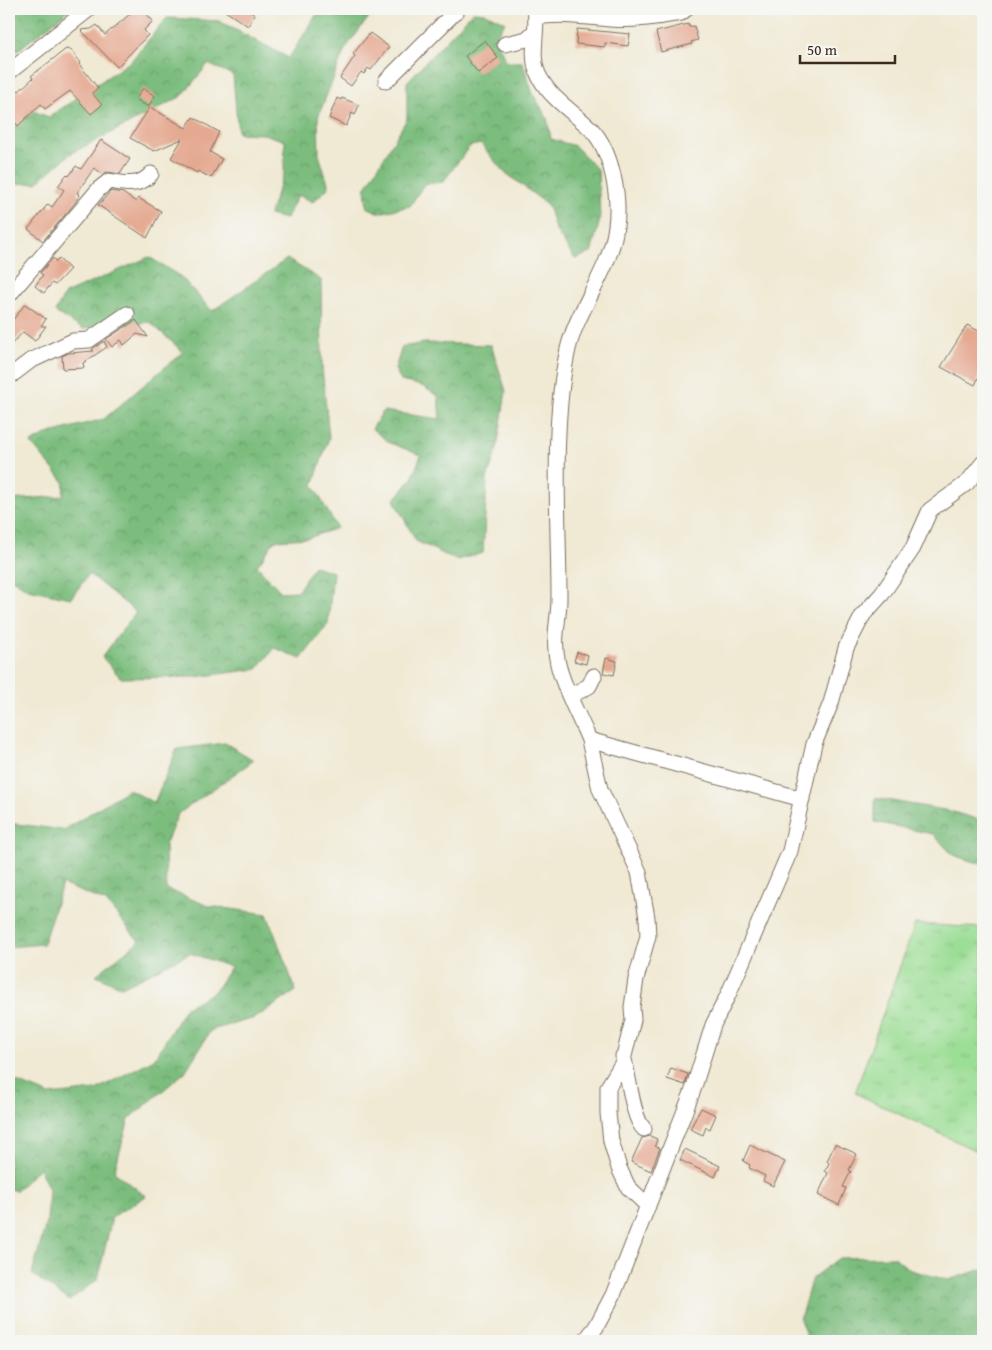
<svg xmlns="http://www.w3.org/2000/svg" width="992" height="1350" viewBox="0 0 992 1350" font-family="'Gentium Book Plus',serif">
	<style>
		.grass { fill: url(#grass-tufts); stroke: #6b845a }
		.forest { fill: url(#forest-crowns); stroke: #5c744e }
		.building { fill: #e5a991 }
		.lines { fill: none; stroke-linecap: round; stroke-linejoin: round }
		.minor-casing { stroke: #7a6d5d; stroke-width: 17 }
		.minor { stroke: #fff; stroke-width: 15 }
	</style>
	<defs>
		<pattern id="grass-tufts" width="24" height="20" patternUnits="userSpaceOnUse" patternTransform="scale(1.25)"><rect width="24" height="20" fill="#9bde95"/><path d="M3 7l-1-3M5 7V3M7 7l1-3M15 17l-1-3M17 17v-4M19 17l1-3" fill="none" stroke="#86bf80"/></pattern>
		<pattern id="forest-crowns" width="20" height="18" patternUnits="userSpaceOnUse" patternTransform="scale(1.25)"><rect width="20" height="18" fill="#7cbd7e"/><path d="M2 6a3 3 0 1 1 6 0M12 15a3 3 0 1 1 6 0" fill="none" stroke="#679a67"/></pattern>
	</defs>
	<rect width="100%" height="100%" fill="#f6f6f2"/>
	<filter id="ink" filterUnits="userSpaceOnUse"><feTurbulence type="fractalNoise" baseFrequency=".02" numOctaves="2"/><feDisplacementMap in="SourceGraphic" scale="10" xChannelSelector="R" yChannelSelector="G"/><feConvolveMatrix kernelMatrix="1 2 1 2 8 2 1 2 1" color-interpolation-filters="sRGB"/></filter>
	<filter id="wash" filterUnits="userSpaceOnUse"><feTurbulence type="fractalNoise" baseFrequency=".0096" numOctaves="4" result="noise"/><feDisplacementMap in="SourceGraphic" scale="20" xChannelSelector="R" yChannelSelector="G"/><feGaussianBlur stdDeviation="1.12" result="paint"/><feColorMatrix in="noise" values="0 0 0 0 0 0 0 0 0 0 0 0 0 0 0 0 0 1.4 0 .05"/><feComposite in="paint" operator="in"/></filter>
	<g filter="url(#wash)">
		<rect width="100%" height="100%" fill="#f0e9d3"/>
		<path class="grass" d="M 915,924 L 983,928 L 983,1154 L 855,1093 Z"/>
		<path class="forest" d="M 9,9 L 70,9 L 9,57 Z
			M 320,9 L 375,9 L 345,49 L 318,117 L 319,155 L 329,187 L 313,202 L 298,195 L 286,219 L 269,215 L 284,173 L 285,141 L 264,134 L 238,133 L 233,75 L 208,64 L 182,96 L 70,154 L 37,183 L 9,184 L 9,102 L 49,117 L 131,61 L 167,18 L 219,21 L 289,58 Z
			M 473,12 L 485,13 L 505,22 L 495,38 L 507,62 L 522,62 L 533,94 L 547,118 L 551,139 L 575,146 L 598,170 L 600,220 L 591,253 L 575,259 L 555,229 L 548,205 L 502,170 L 481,144 L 470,146 L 443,182 L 424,184 L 410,206 L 379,213 L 367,207 L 365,189 L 407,119 L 407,82 Z
			M 149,257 L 181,277 L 212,311 L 287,259 L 321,280 L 322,367 L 329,438 L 313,485 L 337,528 L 308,538 L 275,540 L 257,566 L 281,592 L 298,591 L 314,566 L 333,572 L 328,624 L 301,659 L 275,648 L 257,669 L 195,677 L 121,678 L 102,657 L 136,612 L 89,574 L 71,598 L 28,589 L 9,577 L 9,500 L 63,496 L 64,482 L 31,443 L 50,433 L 104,419 L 183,352 L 150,322 L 83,329 L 55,312 L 65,294 Z
			M 425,343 L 491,345 L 506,391 L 497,449 L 487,479 L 483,553 L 456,560 L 416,541 L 394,500 L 412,479 L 421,455 L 390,443 L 372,429 L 383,411 L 440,419 L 438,396 L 422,386 L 401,381 L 395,369 L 402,347 Z
			M 225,743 L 254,760 L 178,814 L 165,845 L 166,889 L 209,906 L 267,914 L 296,991 L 255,1018 L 211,1030 L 185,1072 L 129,1119 L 114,1172 L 146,1196 L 112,1217 L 98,1279 L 69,1301 L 32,1274 L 47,1220 L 49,1189 L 39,1168 L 16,1191 L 9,1189 L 9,1079 L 50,1095 L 96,1090 L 154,1059 L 186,1007 L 214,992 L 231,967 L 190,953 L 122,987 L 96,975 L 139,941 L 106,902 L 62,884 L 43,944 L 9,947 L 9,823 L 64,830 L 129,789 L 154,803 L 177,749 Z
			M 875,798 L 950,811 L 983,821 L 983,865 L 953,855 L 933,834 L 875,822 Z
			M 894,1257 L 910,1270 L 948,1280 L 983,1269 L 983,1341 L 808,1341 L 800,1319 L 812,1278 L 839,1258 Z"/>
		<g id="blocks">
			<path class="building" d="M 136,9 L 142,9 L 153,21 L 144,30 L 148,35 L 117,67 L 81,30 L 91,29 L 97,25 L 105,35 Z
				M 222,9 L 246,9 L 255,15 L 248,26 Z
				M 688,24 L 689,27 L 694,26 L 698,40 L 691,42 L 692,44 L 661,52 L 656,32 Z
				M 577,29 L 630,34 L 628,46 L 605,43 L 605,47 L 576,44 Z
				M 370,33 L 389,47 L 371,70 L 368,68 L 364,74 L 361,72 L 351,86 L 340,78 L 355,56 L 353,54 Z
				M 485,40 L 498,58 L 478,73 L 465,56 Z
				M 66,49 L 71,50 L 81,63 L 79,64 L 98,88 L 92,93 L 102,105 L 91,114 L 70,91 L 45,109 L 41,104 L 18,126 L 9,116 L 9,111 L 13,107 L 9,102 L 9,87 L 14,92 L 17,89 L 19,91 L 33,78 L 31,76 Z
				M 143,88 L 155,96 L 148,107 L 136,99 Z
				M 337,98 L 341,100 L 342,98 L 359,105 L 355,115 L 352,113 L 346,126 L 329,118 Z
				M 150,107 L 186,128 L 193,117 L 219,132 L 210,152 L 222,159 L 211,178 L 198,171 L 197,173 L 171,158 L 182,139 L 154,151 L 130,138 Z
				M 101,140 L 130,159 L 120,174 L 107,172 L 103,174 L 94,168 L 77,193 L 80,195 L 74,204 L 43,241 L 28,229 L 48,204 L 52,207 L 64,190 L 58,186 L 67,174 L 69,176 L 76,166 L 81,169 Z
				M 111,191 L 123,193 L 136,202 L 138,198 L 161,211 L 147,238 L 98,205 Z
				M 53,258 L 56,262 L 59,259 L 70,269 L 55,285 L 52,283 L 44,293 L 35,286 L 43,275 L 40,273 Z
				M 25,304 L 46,319 L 41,326 L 46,326 L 35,341 L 23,332 L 9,347 L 9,325 Z
				M 136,320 L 148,337 L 137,334 L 124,345 L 121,340 L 112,347 L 106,339 Z
				M 967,325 L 983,333 L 983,368 L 975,385 L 941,367 Z
				M 104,341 L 107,347 L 83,363 L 84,368 L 63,369 L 62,356 L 69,353 L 94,351 L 92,349 Z
				M 577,652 L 588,655 L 586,664 L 574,661 Z
				M 606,658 L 617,661 L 614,675 L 603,673 Z
				M 671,1068 L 688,1074 L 685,1085 L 667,1079 Z
				M 701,1108 L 716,1115 L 710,1129 L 706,1127 L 703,1135 L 690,1129 Z
				M 650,1136 L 657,1139 L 655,1146 L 660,1148 L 651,1171 L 631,1162 L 642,1138 Z
				M 835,1144 L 857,1154 L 849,1170 L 851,1171 L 843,1187 L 846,1188 L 839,1205 L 818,1195 L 828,1173 L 825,1171 L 829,1163 L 827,1161 Z
				M 750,1145 L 785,1162 L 773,1186 L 763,1181 L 765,1176 L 749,1168 L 750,1165 L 743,1161 Z
				M 685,1149 L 720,1166 L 715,1177 L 680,1160 Z"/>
		</g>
	</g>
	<g filter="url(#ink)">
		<use href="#blocks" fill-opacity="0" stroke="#7a6d5d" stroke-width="1"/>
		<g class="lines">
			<g class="minor-casing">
				<path id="minor" d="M 535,9 C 539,31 528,57 540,78 C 552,100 575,113 592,130 C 612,152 620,197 616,226 C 611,270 578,307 568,349 C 551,425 559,520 559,598 C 559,622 552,639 558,664 C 564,690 579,715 589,740
					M 536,17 C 561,13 585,17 610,19 C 634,21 657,17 681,13 L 686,9
					M 505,44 L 527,39 L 535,31
					M 9,72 L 89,9
					M 386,81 L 458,9
					M 9,295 L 99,189 L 109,181 C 124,184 140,187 151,174
					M 9,377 L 30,361 L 73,341 L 89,340 L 127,314
					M 570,696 L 589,686 L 594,676
					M 623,1056 C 629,1075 632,1118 644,1129
					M 648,1206 L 628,1187 L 619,1168 L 611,1141 L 608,1113 L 608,1087 L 622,1064 L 633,1020 L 632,1007 L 636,979 L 648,936 L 647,918 L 639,872 L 600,789 L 589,740 L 802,799
					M 585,1341 L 596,1327 L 613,1295 L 693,1090 L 713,1025 L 728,995 L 790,851 L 814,744 L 831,703 L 846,648 L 863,615 L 882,594 L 913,548 L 930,510 L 967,483 L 983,463"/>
			</g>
			<use href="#minor" class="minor"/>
		</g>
	</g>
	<rect width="992" height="1350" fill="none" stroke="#f6f6f2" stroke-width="30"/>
	<path d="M800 55v8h95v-8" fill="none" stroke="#3b2a1e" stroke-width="2.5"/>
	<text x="807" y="55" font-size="15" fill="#3b2a1e" stroke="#f6f6f2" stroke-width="4" paint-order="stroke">50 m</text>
</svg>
